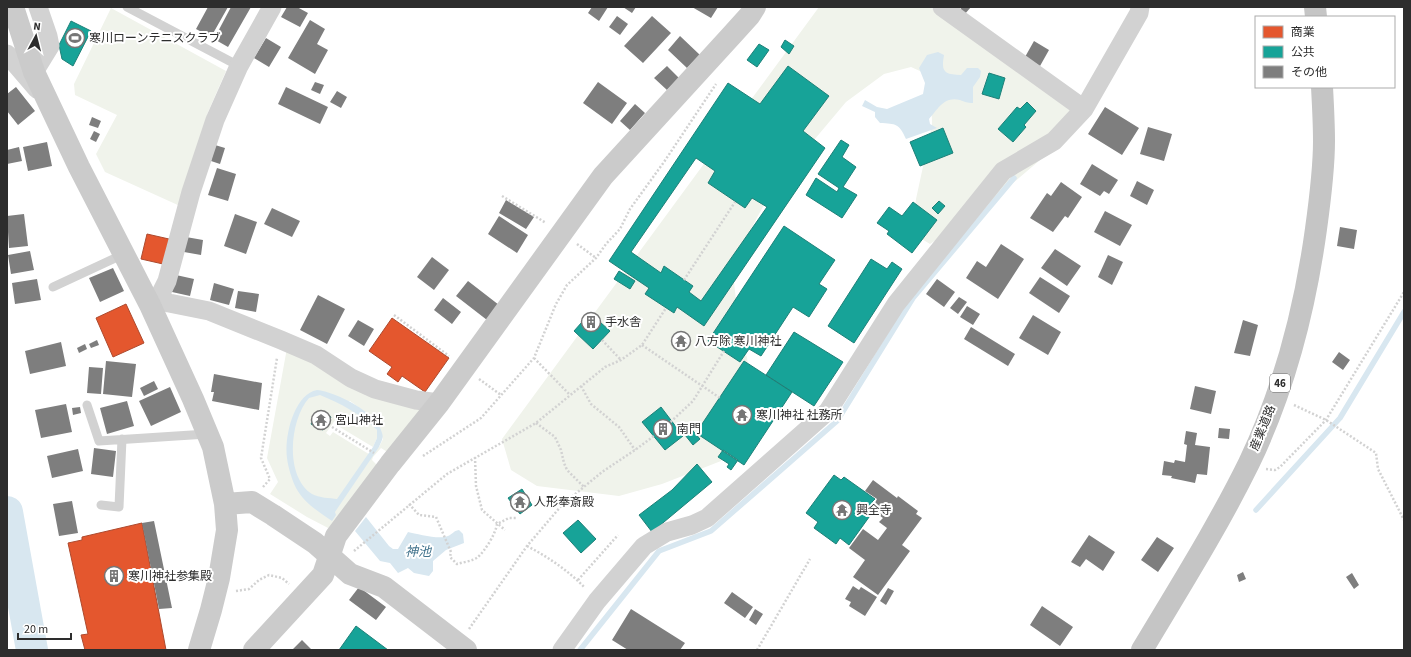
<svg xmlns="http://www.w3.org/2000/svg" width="1411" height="657" viewBox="0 0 1411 657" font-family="'Source Sans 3','Noto Sans JP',sans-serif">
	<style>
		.green { fill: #f0f3eb; fill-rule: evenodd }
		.water { fill: #d8e7f0; fill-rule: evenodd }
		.shops { fill: #e4572e; stroke: #ad4a2e }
		.public { fill: #17a398; stroke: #1e8078; fill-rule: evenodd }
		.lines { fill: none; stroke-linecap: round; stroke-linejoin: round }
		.stream { stroke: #d8e7f0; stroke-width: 5.5 }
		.river { stroke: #d8e7f0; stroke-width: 32 }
		.building { fill: #7e7e7e }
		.path { stroke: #d2d2d2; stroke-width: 2.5; stroke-dasharray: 2 2; stroke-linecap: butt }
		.lane { stroke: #d2d2d2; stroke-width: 9 }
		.street { stroke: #d2d2d2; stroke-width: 19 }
		.secondary { stroke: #cbcbcb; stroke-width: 22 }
		.primary { stroke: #c5c5c5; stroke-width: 22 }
		.labels { text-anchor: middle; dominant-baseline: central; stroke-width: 4; stroke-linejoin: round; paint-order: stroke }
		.shield { fill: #fff; stroke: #6c6c6c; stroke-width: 1 }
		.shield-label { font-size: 11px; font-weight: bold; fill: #2d2d2d }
		.poi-label { font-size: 12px; fill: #2d2d2d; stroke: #fff; text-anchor: start }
		.street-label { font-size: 12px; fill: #2d2d2d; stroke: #fff }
		.water-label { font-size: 13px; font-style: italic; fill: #3f718b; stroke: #fff }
	</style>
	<rect width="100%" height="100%" fill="#fff"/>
	<path class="green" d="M 819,7 L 930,7 L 1075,111 L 1060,143 L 980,211 L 930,244 L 912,233 L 916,199 L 932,125 L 931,76 L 911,67 L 884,74 L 846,102 L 772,190 L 732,264 L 736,300 L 733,329 L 747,357 L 750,383 L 739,422 L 721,461 L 662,484 L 619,496 L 537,486 L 511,470 L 502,439 Z
		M 111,8 L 226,71 L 208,112 L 180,206 L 105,172 L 96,154 L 117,115 L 75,95 L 74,84 Z
		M 287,348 L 424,407 L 389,453 L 381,448 L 373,457 L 372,460 L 378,466 L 330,529 L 307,517 L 270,494 L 278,482 L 267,458 ZM 347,401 L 350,401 L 372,417 L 383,439 L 379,447 L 372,456 L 333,432 L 330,436 L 326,433 L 336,419 L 340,422 L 338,426 L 373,447 L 377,438 L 377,430 Z"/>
	<path class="water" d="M 938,52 L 944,55 C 941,72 944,74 961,75 L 967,68 L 978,68 L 981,71 L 980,77 L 973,87 L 973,103 C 967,103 965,102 960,100 C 944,96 938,109 929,119 L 930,124 L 937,128 L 906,139 C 899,123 896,124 880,123 L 875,117 L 875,112 L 862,106 L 865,100 L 877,107 L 887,109 L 923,94 L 925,83 L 919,68 L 927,55 Z
		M 317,390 C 336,392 378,413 382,433 C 384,438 381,442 379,447 L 335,512 L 336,515 L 332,521 C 318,511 305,504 296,488 C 292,480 288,467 287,458 C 284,437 294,394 317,390 ZM 320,395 C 342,404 360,414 377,430 L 377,438 L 373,447 L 337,499 C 330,498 319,498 312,494 C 284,476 290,419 309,398 Z
		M 366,517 L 389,546 L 393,549 L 398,549 L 408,532 C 417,534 440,540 448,536 C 453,534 453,531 459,530 L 463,534 L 464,543 L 446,550 L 433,561 L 433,571 L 429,576 L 414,573 L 408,568 L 398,573 L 390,563 L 380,561 L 355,531 Z"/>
	<path class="shops" d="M 147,234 L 169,239 L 163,264 L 141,259 Z
		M 126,304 L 144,343 L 113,357 L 96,318 Z
		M 392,318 L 449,358 L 425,392 L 402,376 L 398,382 L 387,374 L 392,367 L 369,351 Z
		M 142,523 L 166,650 L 85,650 L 81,635 L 88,634 L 68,543 L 82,540 L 82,537 Z"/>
	<path class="public" d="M 71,21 L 91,31 L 73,66 L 62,59 L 59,45 Z
		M 785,40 L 794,46 L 789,54 L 781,47 Z
		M 759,44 L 769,50 L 757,67 L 747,60 Z
		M 788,66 L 829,96 L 803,131 L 825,148 L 704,326 L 677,307 L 674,313 L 645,294 L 649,288 L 609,261 L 728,83 L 760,104 ZM 696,158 L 715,171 L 708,183 L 745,208 L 752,198 L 767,207 L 701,301 L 689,292 L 693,286 L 664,266 L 661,273 L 631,252 Z
		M 989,73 L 1005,78 L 999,99 L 982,94 Z
		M 1027,102 L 1036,111 L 1024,125 L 1026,127 L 1013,142 L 998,129 L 1017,107 L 1020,109 Z
		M 943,128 L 953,153 L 920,166 L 910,142 Z
		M 841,140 L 849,145 L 842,157 L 856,167 L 843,187 L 857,195 L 842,218 L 806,195 L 816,178 L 837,192 L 839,188 L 818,174 Z
		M 939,201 L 945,206 L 938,214 L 932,208 Z
		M 913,202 L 937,220 L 912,253 L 887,234 L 889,231 L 877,223 L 889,207 L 902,216 Z
		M 784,226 L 835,260 L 819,284 L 827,289 L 809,317 L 793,307 L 761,356 L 749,349 L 740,362 L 708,341 Z
		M 871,259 L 887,269 L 892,262 L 902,269 L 854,343 L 828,326 Z
		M 619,271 L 635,281 L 630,289 L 614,279 Z
		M 590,313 L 610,331 L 593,349 L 574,331 Z
		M 794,332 L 843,362 L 814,406 L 766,375 Z
		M 744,361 L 792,392 L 744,465 L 696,433 Z
		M 661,407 L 683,436 L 665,450 L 642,422 Z
		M 319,411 L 331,417 L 323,430 L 311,424 Z
		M 688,425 L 700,439 L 693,445 L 681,430 Z
		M 723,450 L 738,460 L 731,470 L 727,467 L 729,464 L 718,457 Z
		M 697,464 L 712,482 L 652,532 L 639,515 L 672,490 Z
		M 834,475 L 841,480 L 844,477 L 875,499 L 872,502 L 877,506 L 849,545 L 840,538 L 836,544 L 814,528 L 818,522 L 806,513 Z
		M 522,489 L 532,505 L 520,514 L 508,498 Z
		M 578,520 L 596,539 L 581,553 L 563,533 Z
		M 356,626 L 388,650 L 339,650 Z"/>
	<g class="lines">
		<path class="stream" d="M 1256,510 L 1340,418 L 1404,312
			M 580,650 L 659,551 L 711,531 L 837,421 L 913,298 L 1014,178"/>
		<path class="river" d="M 7,512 L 32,650"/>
	</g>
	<path class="building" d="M 208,7 L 228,7 L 211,37 L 196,29 Z
		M 231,7 L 251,7 L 228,47 L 214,39 Z
		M 287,7 L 297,7 L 308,13 L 300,27 L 281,17 Z
		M 592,7 L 608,7 L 599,21 L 588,13 Z
		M 623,7 L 636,7 L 632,13 Z
		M 692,7 L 718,7 L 711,18 Z
		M 962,7 L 971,7 L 964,15 L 959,11 Z
		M 617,16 L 628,24 L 620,35 L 609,27 Z
		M 652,16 L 671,33 L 643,63 L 624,46 Z
		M 310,20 L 325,29 L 317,44 L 328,50 L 315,74 L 288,58 Z
		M 680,36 L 700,55 L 687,68 L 668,50 Z
		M 266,38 L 281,47 L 269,67 L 254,58 Z
		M 1034,41 L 1049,50 L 1040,66 L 1025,57 Z
		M 667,66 L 679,78 L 667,90 L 654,78 Z
		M 315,82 L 324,85 L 320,94 L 311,90 Z
		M 598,82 L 627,103 L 612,124 L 583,103 Z
		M 16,87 L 35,111 L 18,125 L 7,111 L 7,94 Z
		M 286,87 L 328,107 L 320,124 L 278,104 Z
		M 337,91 L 347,97 L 341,108 L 330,102 Z
		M 635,104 L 645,113 L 630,130 L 620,121 Z
		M 1105,107 L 1139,128 L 1122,155 L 1088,134 Z
		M 92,117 L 101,121 L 98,128 L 89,125 Z
		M 1148,127 L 1172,134 L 1164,161 L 1140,154 Z
		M 94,131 L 100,134 L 96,142 L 90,139 Z
		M 47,142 L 52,166 L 28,171 L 23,147 Z
		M 215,145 L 225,148 L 220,164 L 211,161 Z
		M 19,147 L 22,161 L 7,164 L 7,150 Z
		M 1092,164 L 1118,180 L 1109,194 L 1104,191 L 1100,196 L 1080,184 Z
		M 217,168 L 236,174 L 228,201 L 208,195 Z
		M 1137,181 L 1154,190 L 1147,205 L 1130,196 Z
		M 1061,182 L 1082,197 L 1068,218 L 1065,216 L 1053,232 L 1030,218 L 1047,193 L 1051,196 Z
		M 506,200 L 534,217 L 526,229 L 499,213 Z
		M 272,208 L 300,221 L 292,237 L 264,224 Z
		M 1105,211 L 1132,225 L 1120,246 L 1094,232 Z
		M 24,214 L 28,246 L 9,248 L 7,216 Z
		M 235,214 L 257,222 L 246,254 L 224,246 Z
		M 499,216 L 528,235 L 517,253 L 488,234 Z
		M 1340,227 L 1357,230 L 1354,249 L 1337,246 Z
		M 186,237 L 203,240 L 201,255 L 184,252 Z
		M 1001,244 L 1024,259 L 998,299 L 966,278 L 977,261 L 986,267 Z
		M 1055,249 L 1081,266 L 1067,286 L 1041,268 Z
		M 30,251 L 34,270 L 11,274 L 8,255 Z
		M 1108,255 L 1123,262 L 1112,285 L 1098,277 Z
		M 432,257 L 449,270 L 434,290 L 417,277 Z
		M 113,268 L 124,291 L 100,302 L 89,278 Z
		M 176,275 L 194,279 L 190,296 L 172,292 Z
		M 1040,277 L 1070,296 L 1059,313 L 1029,293 Z
		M 37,279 L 41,300 L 15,304 L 12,283 Z
		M 937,279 L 955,292 L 944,307 L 926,294 Z
		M 468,281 L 499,305 L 487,320 L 456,296 Z
		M 214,283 L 234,289 L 229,305 L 210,300 Z
		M 238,291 L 259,294 L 256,312 L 235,308 Z
		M 318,295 L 345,309 L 327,344 L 300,330 Z
		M 959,297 L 967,302 L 958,314 L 950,308 Z
		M 443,298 L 461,312 L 452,324 L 434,310 Z
		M 967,306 L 980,314 L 973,325 L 960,317 Z
		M 1033,315 L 1061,332 L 1048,355 L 1019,338 Z
		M 358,320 L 374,329 L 364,346 L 348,336 Z
		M 1243,320 L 1258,325 L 1250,356 L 1234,353 Z
		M 971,327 L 1015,354 L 1008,366 L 964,339 Z
		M 97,340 L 99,345 L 91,348 L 89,344 Z
		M 61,342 L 66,366 L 30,374 L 25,351 Z
		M 85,344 L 87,349 L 79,353 L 77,348 Z
		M 1339,352 L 1350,360 L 1343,370 L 1332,362 Z
		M 106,361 L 136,364 L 132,397 L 103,394 Z
		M 89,367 L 103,368 L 101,394 L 87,393 Z
		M 214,374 L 262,383 L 259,410 L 212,401 L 214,392 L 211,392 Z
		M 154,381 L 158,389 L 144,396 L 140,388 Z
		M 1195,386 L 1216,391 L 1211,414 L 1190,409 Z
		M 170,387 L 181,412 L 151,426 L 139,401 Z
		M 127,401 L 134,426 L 107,434 L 100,408 Z
		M 66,404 L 72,432 L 41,438 L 35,410 Z
		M 80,407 L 81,413 L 73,415 L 72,408 Z
		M 1219,428 L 1230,429 L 1229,439 L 1218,438 Z
		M 1186,431 L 1197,433 L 1195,445 L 1210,447 L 1207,475 L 1197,474 L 1195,483 L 1171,478 L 1172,476 L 1162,475 L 1164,461 L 1174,463 L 1175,460 L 1185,462 L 1187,445 L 1184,444 Z
		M 94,448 L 116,451 L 113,477 L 91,474 Z
		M 78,449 L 83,471 L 52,478 L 47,456 Z
		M 873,480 L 897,498 L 898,496 L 918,511 L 916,514 L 922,518 L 902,545 L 910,551 L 878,595 L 853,577 L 865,560 L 849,548 L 863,529 L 878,540 L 887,528 L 879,522 L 883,518 L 876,513 L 880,507 L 875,503 L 877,499 L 865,491 Z
		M 72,501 L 78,533 L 59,536 L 53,504 Z
		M 154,521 L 172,608 L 159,609 L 142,523 Z
		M 1089,535 L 1115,552 L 1103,571 L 1086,559 L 1080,567 L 1071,562 Z
		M 1157,537 L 1174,548 L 1158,572 L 1141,560 Z
		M 1243,572 L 1246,579 L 1239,582 L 1237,575 Z
		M 1352,573 L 1359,585 L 1354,589 L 1346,577 Z
		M 853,586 L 859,590 L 861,587 L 877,597 L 865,616 L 849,606 L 851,602 L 845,599 Z
		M 359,587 L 386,607 L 376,620 L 349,600 Z
		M 888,588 L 894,591 L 886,605 L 880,601 Z
		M 732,592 L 753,607 L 745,618 L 724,603 Z
		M 1042,606 L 1073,627 L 1060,646 L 1030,625 Z
		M 631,609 L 685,643 L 680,650 L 628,650 L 612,640 Z
		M 755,609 L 763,614 L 756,625 L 749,620 Z
		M 302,640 L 312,650 L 292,650 Z"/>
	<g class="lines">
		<path class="path" d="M 502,196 L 546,223
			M 577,244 L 596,258
			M 684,280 L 735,202
			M 394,315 L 449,356
			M 602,340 L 621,360
			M 642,345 L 720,398
			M 534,358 L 570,395
			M 479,379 L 501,395
			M 581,386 L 591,404 L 619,427 L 635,450
			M 1294,405 L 1326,420 L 1376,453 L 1378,469 L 1404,520
			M 536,423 L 555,437 L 561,450 L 564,463 L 567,470 L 584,487
			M 332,427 L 374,453
			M 423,456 L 481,418 L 534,358 L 556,304 L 567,285 L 596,258 L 606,244 L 620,229 L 630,209 L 664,162 L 716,84
			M 475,457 L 476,486 L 482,510 L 505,530
			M 1266,469 L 1275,470 L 1280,467 L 1326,420 L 1404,292
			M 263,487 L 270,479 L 261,458 L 277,358
			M 409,504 L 419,515 L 436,517 L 451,552 L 450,557 L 457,564 C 464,562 473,561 478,557 C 485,551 496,533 497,524 L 509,518 L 517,518
			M 527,546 C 548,557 569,571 585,588
			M 354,551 L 447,474 L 536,423 L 605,367 L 621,360 L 642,345 L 666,308
			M 578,580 L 618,535
			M 236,591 L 249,589 L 259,580 L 269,575 L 282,578 L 289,584
			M 469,629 L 527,546 L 562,505 L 602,472 L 635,450 L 662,430 L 693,401 L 724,351
			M 757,650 L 810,559"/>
		<path class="lane" d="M 127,7 L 239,66
			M 53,287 L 124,254
			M 87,405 L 99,441 L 207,434
			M 101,505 L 119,507 L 122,439"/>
		<path class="street" d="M 942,7 L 1084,109
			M 7,54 L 37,89
			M 34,72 L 50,46 L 48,36 L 38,7
			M 158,299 L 169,303 L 209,311 L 281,340 L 316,355 L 351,378 L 375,389 L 416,400 L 439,403
			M 150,305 L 158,299 L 167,281 L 191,192 L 215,120 L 239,66 L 272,7
			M 562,650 L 597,601 L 644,546 L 667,532 L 692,525 L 707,518 L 828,411 L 896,304 L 1003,171 L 1054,141 L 1084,109 L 1139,13 L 1140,7"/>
		<path class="secondary" d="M 13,7 L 34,72 L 79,167 L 150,305 L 193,399 L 213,447 L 225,504 L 227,530 L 219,578 L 211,610 L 199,650
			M 225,504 L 252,502 L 273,515 L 315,543 L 350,574 L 384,587 L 466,650
			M 254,650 L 323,575 L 336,536 L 390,464 L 439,403 L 603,176 L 731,36 L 750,15 L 755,7"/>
		<path class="primary" d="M 1315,7 L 1316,17
			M 1142,650 C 1179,588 1217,528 1249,463 C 1284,390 1305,309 1316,229 C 1320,200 1324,170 1324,141 C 1324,123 1323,105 1322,87"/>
	</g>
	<defs>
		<g id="stadium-ring" transform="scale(1)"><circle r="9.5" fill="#fff" stroke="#767676" stroke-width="1.5"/><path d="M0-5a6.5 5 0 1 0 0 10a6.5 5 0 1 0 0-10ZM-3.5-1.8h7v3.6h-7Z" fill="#767676"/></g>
		<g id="building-ring" transform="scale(1)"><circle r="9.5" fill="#fff" stroke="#767676" stroke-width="1.5"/><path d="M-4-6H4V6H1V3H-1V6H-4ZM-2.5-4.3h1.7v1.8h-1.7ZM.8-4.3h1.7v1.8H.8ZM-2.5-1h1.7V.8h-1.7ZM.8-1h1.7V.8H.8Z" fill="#767676"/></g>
		<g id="temple-ring" transform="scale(1)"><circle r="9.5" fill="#fff" stroke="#767676" stroke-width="1.5"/><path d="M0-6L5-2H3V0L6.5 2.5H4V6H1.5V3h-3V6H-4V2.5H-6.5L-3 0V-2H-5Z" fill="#767676"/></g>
	</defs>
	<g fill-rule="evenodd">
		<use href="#stadium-ring" x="75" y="38"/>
		<use href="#building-ring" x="591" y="322"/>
		<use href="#temple-ring" x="681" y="341"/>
		<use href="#temple-ring" x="742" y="415"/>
		<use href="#temple-ring" x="321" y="420"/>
		<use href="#building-ring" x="663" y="429"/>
		<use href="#temple-ring" x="520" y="502"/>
		<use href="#temple-ring" x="842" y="510"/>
		<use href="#building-ring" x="114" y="576"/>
	</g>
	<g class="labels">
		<rect class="shield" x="1270" y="374" width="20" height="18" rx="3"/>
		<g class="shield-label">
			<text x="1280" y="383">46</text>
		</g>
		<g class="poi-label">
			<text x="89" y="38">寒川ローンテニスクラブ</text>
			<text x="605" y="322">手水舎</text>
			<text x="695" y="341">八方除 寒川神社</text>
			<text x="756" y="415">寒川神社 社務所</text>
			<text x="335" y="420">宮山神社</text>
			<text x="677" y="429">南門</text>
			<text x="534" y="502">人形奉斎殿</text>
			<text x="856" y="510">興全寺</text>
			<text x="128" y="576">寒川神社参集殿</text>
		</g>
		<g class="street-label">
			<text transform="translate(1263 428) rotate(-68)">産業道路</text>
		</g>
		<g class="water-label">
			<text x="418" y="552">神池</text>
		</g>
	</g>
	<rect width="1411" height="657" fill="none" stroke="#2d2d2d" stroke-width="16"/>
	<rect x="1255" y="16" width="140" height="72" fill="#ffffff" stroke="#ababab"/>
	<rect x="1263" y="26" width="20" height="12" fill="#e4572e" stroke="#ababab"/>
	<text x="1291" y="36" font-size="12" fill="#2d2d2d">商業</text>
	<rect x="1263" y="46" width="20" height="12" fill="#17a398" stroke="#ababab"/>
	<text x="1291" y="56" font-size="12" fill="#2d2d2d">公共</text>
	<rect x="1263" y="66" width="20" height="12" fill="#7e7e7e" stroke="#ababab"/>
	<text x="1291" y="76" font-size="12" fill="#2d2d2d">その他</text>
	<g transform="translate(36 36) rotate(7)" stroke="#ffffff" stroke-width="3" paint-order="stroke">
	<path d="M0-3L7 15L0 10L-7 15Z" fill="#2d2d2d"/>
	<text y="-6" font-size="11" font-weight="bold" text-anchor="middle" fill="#2d2d2d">N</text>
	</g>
	<path d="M18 633v6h53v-6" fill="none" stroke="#2d2d2d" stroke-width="2"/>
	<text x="24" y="633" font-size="12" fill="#2d2d2d" stroke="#ffffff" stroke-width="3" paint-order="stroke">20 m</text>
</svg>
